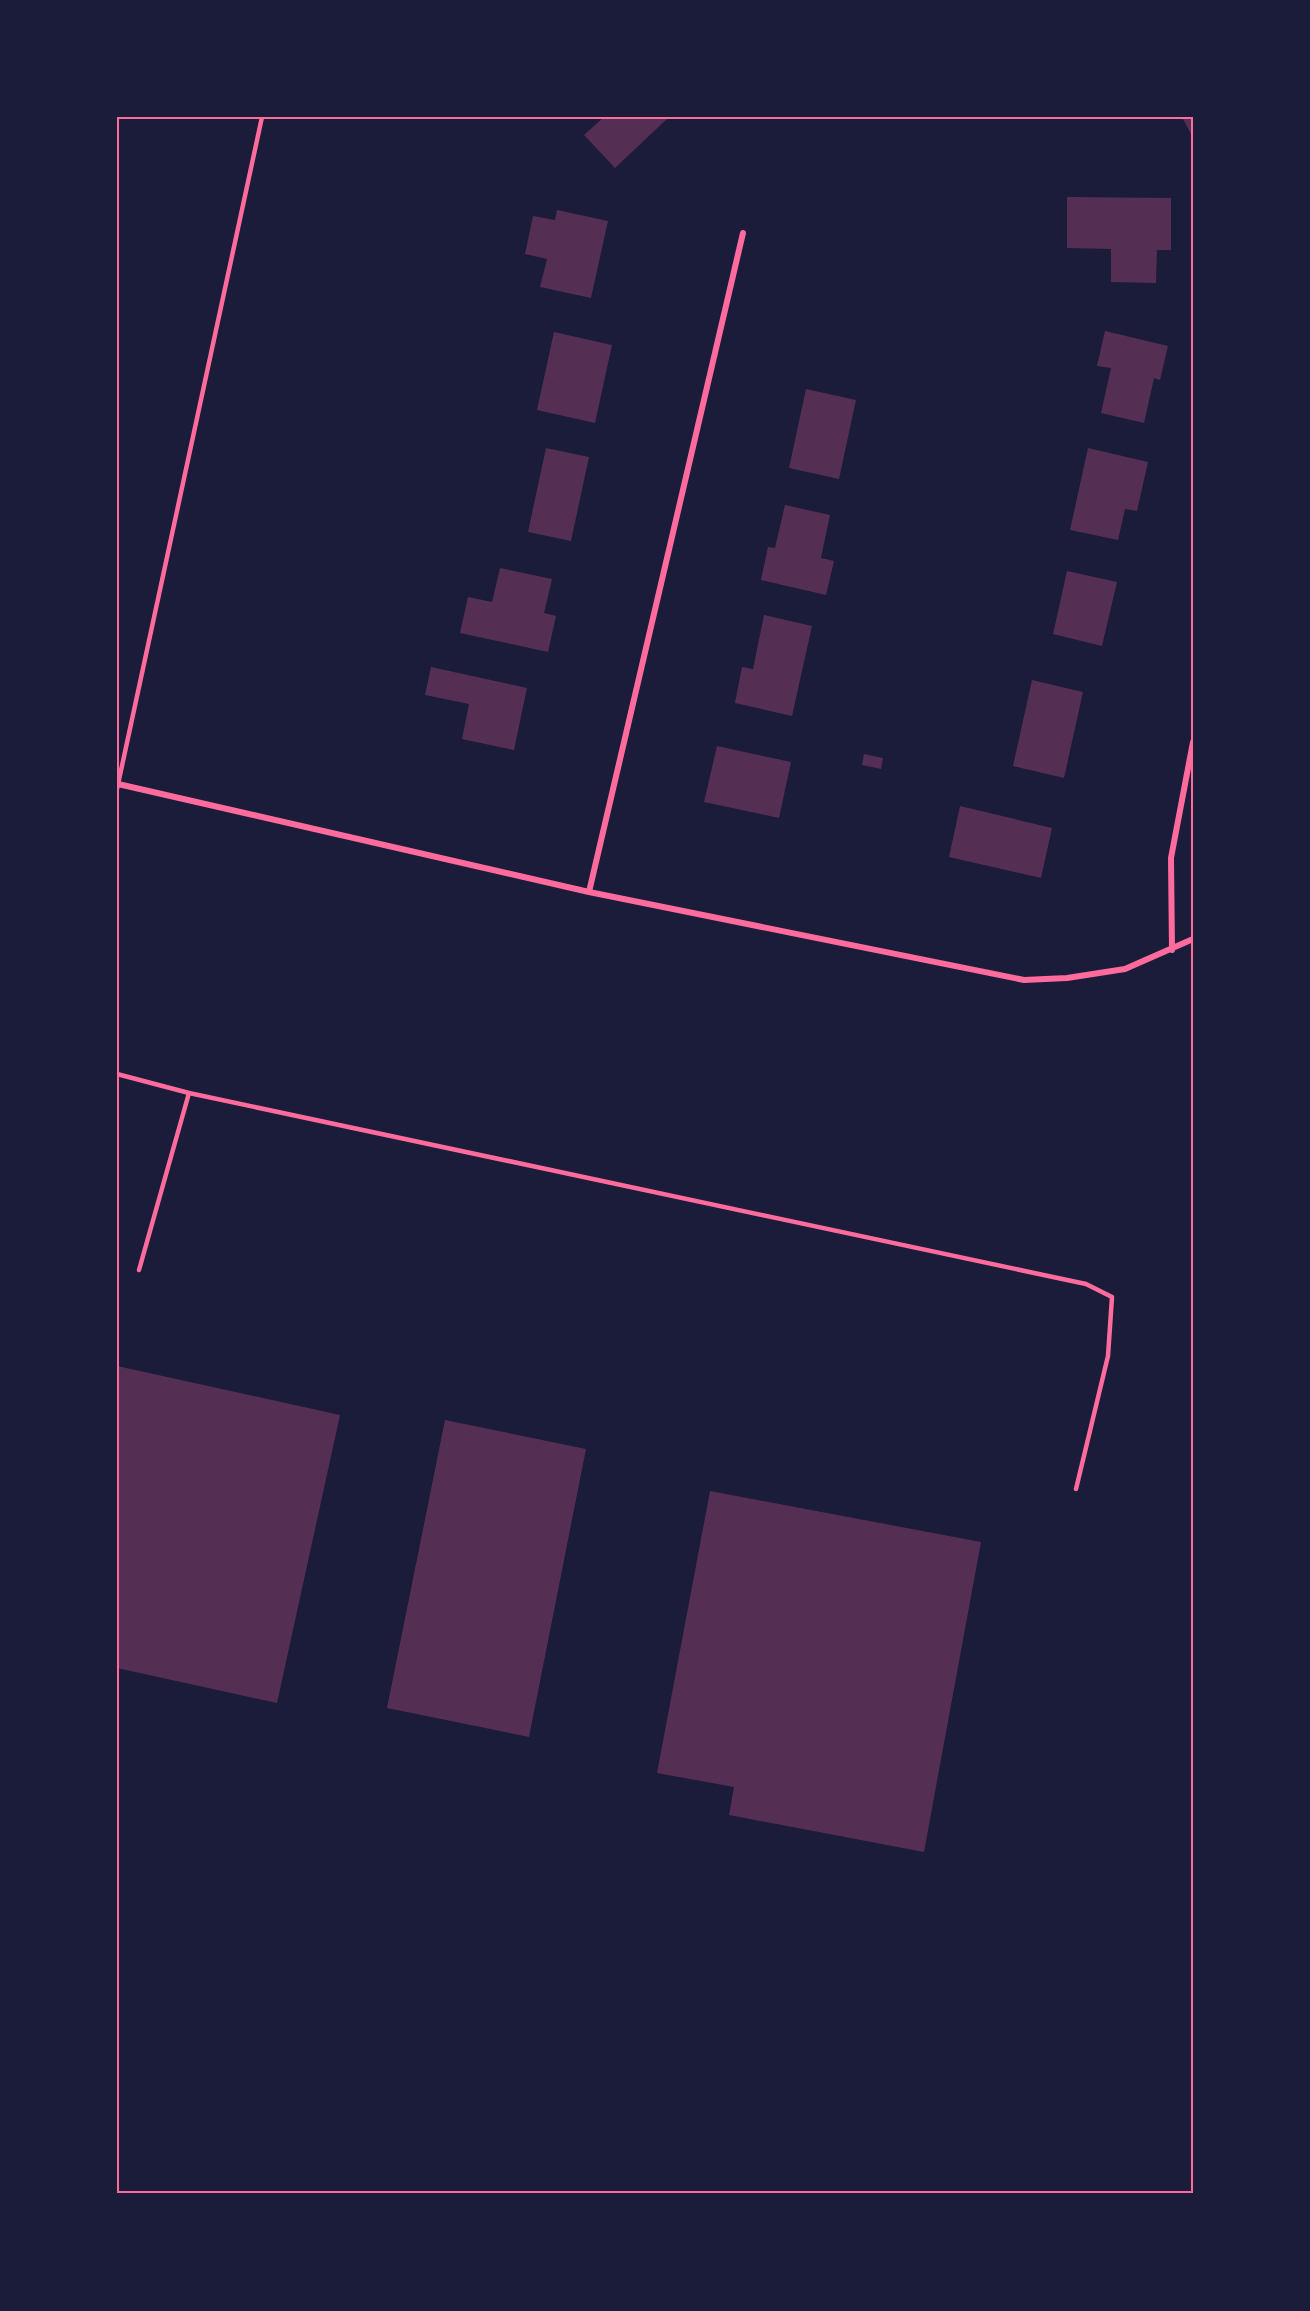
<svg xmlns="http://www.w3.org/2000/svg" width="1310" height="2311" viewBox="0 0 1310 2311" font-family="'Varela Round',sans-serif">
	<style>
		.building { fill: #542f53 }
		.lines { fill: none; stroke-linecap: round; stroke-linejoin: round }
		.service { stroke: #ff6b9d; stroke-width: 4.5 }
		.minor { stroke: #ff6b9d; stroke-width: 6 }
		.neatline { fill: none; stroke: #ff6b9d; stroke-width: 2 }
	</style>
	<rect width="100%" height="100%" fill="#1b1b3a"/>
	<path class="building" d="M 604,117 L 669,117 L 615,168 L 584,135 Z
		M 1182,117 L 1193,117 L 1193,133 L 1191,134 Z
		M 1067,197 L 1171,198 L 1171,250 L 1157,250 L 1156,283 L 1111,282 L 1111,249 L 1067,248 Z
		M 557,210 L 608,221 L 591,298 L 540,287 L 547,259 L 525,254 L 533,216 L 555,220 Z
		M 1105,331 L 1168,346 L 1160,380 L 1154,378 L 1144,423 L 1101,413 L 1111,368 L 1097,366 Z
		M 554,332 L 612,345 L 595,423 L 537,410 Z
		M 806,389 L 856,400 L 839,479 L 789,468 Z
		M 546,448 L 589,457 L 571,541 L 528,532 Z
		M 1088,448 L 1148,462 L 1137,511 L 1125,509 L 1118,540 L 1070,530 Z
		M 785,505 L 830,515 L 821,558 L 834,561 L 826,595 L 761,580 L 768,547 L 775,548 Z
		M 500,568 L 552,579 L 544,613 L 556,616 L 548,652 L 460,633 L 468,597 L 492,602 Z
		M 1067,571 L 1117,582 L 1102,646 L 1053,634 Z
		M 764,615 L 812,626 L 792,716 L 735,703 L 742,667 L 753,669 Z
		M 431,667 L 527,688 L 514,750 L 462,739 L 469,704 L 425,695 Z
		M 1032,680 L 1083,692 L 1064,778 L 1013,766 Z
		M 717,746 L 791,762 L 779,818 L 704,802 Z
		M 864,754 L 883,758 L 881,769 L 862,765 Z
		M 960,806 L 1052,828 L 1041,878 L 949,857 Z
		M 117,1366 L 340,1415 L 277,1703 L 117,1668 Z
		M 445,1420 L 586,1449 L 529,1737 L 387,1708 Z
		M 710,1491 L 981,1542 L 924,1852 L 729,1815 L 734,1787 L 657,1773 Z"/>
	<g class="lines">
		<path class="service" d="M 117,789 L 262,117
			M 117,1074 L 189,1093 L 139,1270
			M 189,1093 L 1086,1284 L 1112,1297 L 1108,1356 L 1076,1489"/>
		<path class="minor" d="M 118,784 L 589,892 L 1024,980 L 1067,978 L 1125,969 L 1193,939
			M 589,892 L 743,233
			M 1172,950 L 1171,858 L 1193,742"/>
	</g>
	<rect width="1310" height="2311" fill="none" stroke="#1b1b3a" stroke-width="237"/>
	<rect x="118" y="118" width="1074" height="2074" class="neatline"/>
</svg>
